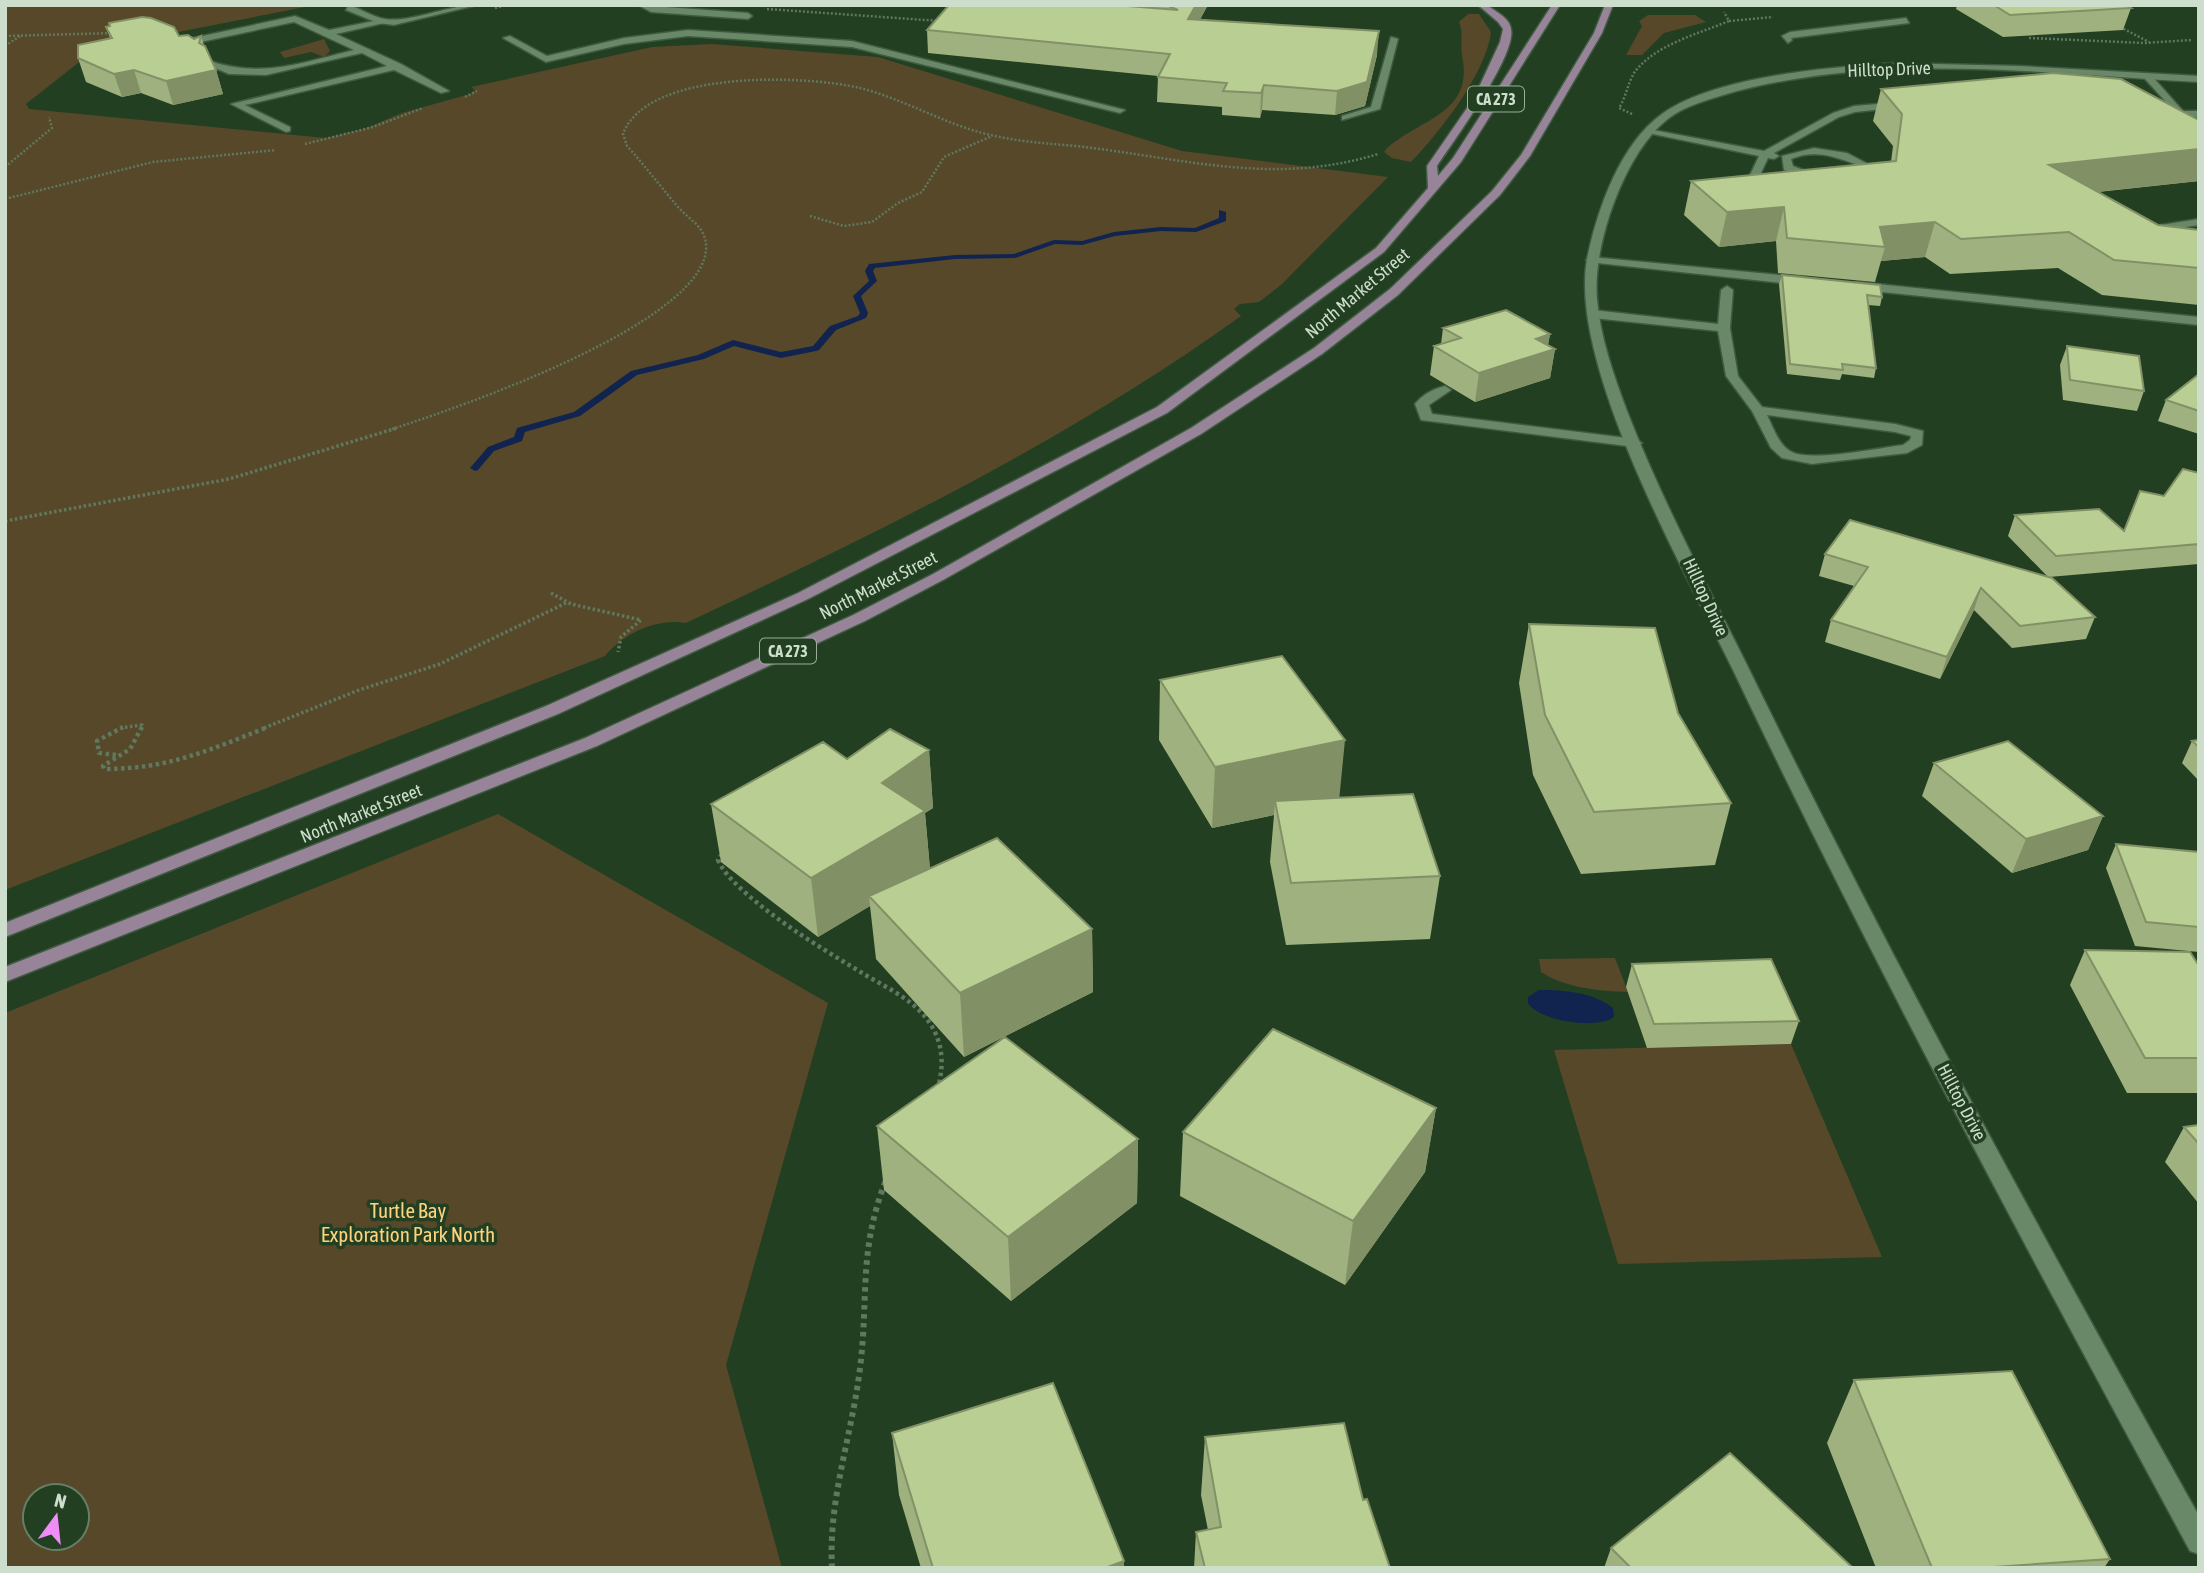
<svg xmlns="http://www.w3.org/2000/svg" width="2204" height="1573" viewBox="0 0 2204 1573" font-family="'Asap Condensed',sans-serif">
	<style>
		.green { fill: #574829; fill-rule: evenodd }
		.water { fill: #11244f }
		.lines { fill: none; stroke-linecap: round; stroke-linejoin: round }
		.stream { fill: #11244f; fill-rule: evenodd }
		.lane-casing { stroke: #3f5a40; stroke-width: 3 }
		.street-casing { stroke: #3f5a40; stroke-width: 3 }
		.secondary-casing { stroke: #3f5a40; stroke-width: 3 }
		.primary-casing { stroke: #3f5a40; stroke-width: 3 }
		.path-far3 { stroke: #5f785f; stroke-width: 2.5; stroke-dasharray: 2 2; stroke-linecap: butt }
		.path-far2 { stroke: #5f785f; stroke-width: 3.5; stroke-dasharray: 2.5 2.5; stroke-linecap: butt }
		.path-far1 { stroke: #5f785f; stroke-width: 4.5; stroke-dasharray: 3.5 3.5; stroke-linecap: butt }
		.path { stroke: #5f785f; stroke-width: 6; stroke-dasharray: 4.5 4.5; stroke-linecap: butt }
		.lane { fill: #688867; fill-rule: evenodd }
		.street { fill: #688867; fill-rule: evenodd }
		.secondary { fill: #688867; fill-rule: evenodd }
		.primary { fill: #978499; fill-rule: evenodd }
		.wall { fill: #9fb17e }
		.shaded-wall { fill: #829066 }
		.building { fill: #b9ce92; stroke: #829066; stroke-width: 2 }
		.labels { text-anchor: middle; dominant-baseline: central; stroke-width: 7; stroke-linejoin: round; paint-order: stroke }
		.shield { fill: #223f22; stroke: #9aae99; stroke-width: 2 }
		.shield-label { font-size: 16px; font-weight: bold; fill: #cddecc }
		.street-label { font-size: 18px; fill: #cddecc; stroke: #223f22 }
		.near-park-label { font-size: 21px; fill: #fdd37f; stroke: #223f22 }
	</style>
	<rect width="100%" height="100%" fill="#223f22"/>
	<path class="green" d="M 5,5 L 315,5 L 97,48 L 26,104 L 29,109 L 325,138 L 364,129 L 402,113 L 470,94 L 475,90 L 471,87 L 652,47 L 712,44 L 878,57 L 1182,151 L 1388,177 L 1281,285 L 1259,302 L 1240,304 L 1234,309 L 1241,316 C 1069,440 877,533 686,623 C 657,618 624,633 605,656 L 5,890 Z
		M 1468,14 L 1479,14 L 1491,32 C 1486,73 1440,132 1411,162 L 1392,158 L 1384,152 L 1387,148 C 1424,117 1474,113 1462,55 C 1460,43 1464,33 1459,22 Z
		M 1648,15 L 1695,15 L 1706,22 L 1664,33 L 1642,55 L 1626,55 L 1642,26 L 1639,21 Z
		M 324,39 L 330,51 L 324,57 L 311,52 L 284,58 L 280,52 Z
		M 498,814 L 828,1003 L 726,1365 L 782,1568 L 5,1568 L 5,1013 ZM 35,1496 L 77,1496 L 77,1538 L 35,1538 Z
		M 1615,958 L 1628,992 C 1600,991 1565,988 1541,972 L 1539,959 Z
		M 1791,1044 L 1882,1257 L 1618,1264 L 1554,1050 Z"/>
	<path class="water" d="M 1539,990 C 1563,990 1593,992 1613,1008 L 1614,1017 C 1598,1030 1538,1021 1528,1003 L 1528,997 Z"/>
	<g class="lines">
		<path class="stream" d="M 1219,210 L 1226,212 L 1226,221 L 1196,232 L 1161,231 L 1115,236 L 1082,245 L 1055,244 L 1015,258 L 955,259 L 875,268 L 873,271 L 877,281 L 861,296 L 868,313 L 866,318 L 836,330 L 819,350 L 816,351 L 781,358 L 734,346 L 704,359 L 637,375 L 580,416 L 525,432 L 522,441 L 494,451 L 478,470 L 475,471 L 470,468 L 488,447 L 514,437 L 517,428 L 574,412 L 631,371 L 698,355 L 733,340 L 781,352 L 813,346 L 830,326 L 858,316 L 860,313 L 853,296 L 869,281 L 865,271 L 869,264 L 955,255 L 1014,254 L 1054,240 L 1082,241 L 1114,232 L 1161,227 L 1195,228 L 1219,218 Z"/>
		<g class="lane-casing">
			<path id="lane" d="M 638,5 L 748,13 L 752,16 L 748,19 L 651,12 Z
				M 295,16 L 329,30 L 384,19 L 384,23 L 336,34 L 401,64 L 449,91 L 441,93 L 394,70 L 245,105 L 290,127 L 290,131 L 286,132 L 231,104 L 387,66 L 362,53 L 266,75 L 229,74 L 208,65 L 213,62 C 264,78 304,62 354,50 L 294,22 L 196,43 L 193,45 L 198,50 L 193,53 L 183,44 L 193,38 Z
				M 1906,18 L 1909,23 L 1791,38 L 1792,40 L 1788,43 L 1782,36 L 1790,32 Z
				M 688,30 L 852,41 L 1125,110 L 1120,113 L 852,47 L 688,36 L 624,44 L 546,62 L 503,38 L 510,36 L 547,56 L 624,38 Z
				M 1391,37 L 1398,39 L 1380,109 L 1342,120 L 1342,116 L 1371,107 Z
				M 1900,102 L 1905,105 L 1903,107 L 1855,112 L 1839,117 L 1774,153 L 1779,156 L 1774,159 L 1768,158 L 1750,196 L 1745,199 L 1740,196 L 1759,156 L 1643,132 L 1648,129 L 1764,151 L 1833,113 L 1854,106 Z
				M 2165,111 L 2199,111 L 2199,117 L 2162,116 L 2162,112 Z
				M 1814,148 L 1847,153 L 1866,163 L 1861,166 C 1838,158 1816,148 1791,159 L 1793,166 L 1819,176 L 1819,180 L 1784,170 L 1782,156 Z
				M 2199,219 L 2199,225 L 2172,229 L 2182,250 L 2199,255 L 2199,262 L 2173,254 L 2159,227 L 2161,225 Z
				M 1592,257 L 1802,277 L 1808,281 L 1802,285 L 1588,262 L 1586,260 Z
				M 1857,282 L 2199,317 L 2199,325 L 1853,289 L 1853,283 Z
				M 1727,286 L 1733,290 L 1730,328 L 1738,376 L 1762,407 L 1895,424 L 1923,431 L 1922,445 L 1907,453 L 1812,464 L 1782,458 L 1771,448 L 1752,411 L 1726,376 L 1718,331 L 1593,318 L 1587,314 L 1593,310 L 1718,324 L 1721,290 ZM 1767,415 L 1895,432 L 1911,436 L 1910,440 L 1903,445 C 1879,448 1812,462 1792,452 C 1779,446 1773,427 1767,415 Z
				M 1445,386 L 1451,390 L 1429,405 L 1432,414 L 1635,439 L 1642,443 L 1635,447 L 1421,420 L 1415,404 C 1423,394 1433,389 1445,386 Z"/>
		</g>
		<g class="street-casing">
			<path id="street" d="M 349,5 C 361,9 373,17 385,19 C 410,23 448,5 477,5 L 394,25 L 378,23 L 346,10 Z
				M 2145,75 L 2151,75 L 2199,129 L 2199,138 L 2145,79 Z"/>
		</g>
		<g class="secondary-casing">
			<path id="secondary" d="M 1895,63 L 2019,66 L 2199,76 L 2199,82 C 2045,74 1888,52 1737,91 C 1714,98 1688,104 1669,118 C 1625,151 1592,246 1597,299 C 1600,337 1614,376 1627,411 C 1660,496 1703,577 1744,659 C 1886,950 2041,1234 2199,1516 L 2199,1554 L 2190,1551 C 2033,1261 1876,970 1734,672 C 1686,573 1568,366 1587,259 C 1597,210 1620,144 1662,114 C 1715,76 1831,67 1895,63 Z"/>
		</g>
		<g class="primary-casing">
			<path id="primary" d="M 1478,5 C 1487,5 1490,7 1497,12 C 1503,16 1510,21 1511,29 C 1517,55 1453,142 1437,166 L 1438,176 L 1453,158 L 1552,5 L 1560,5 L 1461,162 L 1384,252 L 1167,413 L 808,599 L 558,714 L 5,937 L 5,923 L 546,706 L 798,593 L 1157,407 L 1376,248 L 1428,188 L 1427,166 L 1474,98 L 1500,42 L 1503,29 L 1498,22 Z
				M 1605,5 L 1613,5 L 1602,33 L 1530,156 L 1500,195 L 1398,295 L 1322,354 L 1201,434 L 943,580 L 865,621 L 597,746 L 5,982 L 5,967 L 585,738 L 853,615 L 933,574 L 1191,428 L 1314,348 L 1390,289 L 1492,191 L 1521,155 L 1594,33 Z"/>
		</g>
		<path class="path-far3" d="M 495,8 L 506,5
			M 767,9 L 940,21
			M 1729,21 L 1773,17
			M 2120,27 L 2149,42
			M 5,36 L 113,33
			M 2029,38 L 2145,43 L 2192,40
			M 5,46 L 20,36
			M 465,97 L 477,91
			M 1632,114 L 1619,108 C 1626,97 1628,83 1634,73 C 1654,45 1698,34 1729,21 L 1724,12
			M 305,144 L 373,127 L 423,108
			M 5,167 L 52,128 L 49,117
			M 5,199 L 153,162 L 276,150
			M 810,216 L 844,226 L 872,222 L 898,203 L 922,192 L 944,157 L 992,136
			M 392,429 C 452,410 713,321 706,244 C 704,225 689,220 678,207 C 661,187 645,166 627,146 L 623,134 C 647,69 805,75 860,88 C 908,100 950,128 1000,137 C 1033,144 1067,144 1100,149 C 1197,162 1281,184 1378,154"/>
		<path class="path-far2" d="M 5,521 L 229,479 L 397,428
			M 551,593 L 571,604 L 641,620 L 621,637 L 618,652
			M 120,728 L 142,725 L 142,728
			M 264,728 L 359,690 L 440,664 L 566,603"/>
		<path class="path-far1" d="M 142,727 L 130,749 L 103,766 L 104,769 C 169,769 209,750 268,727
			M 116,755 L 99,753 L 97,741 L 123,727
			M 722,854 L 718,860 C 725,875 737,885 749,896 C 783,925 821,948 859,971 C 884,987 915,999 931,1025 C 943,1044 944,1066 938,1087"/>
		<path class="path" d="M 832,1568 C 828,1499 852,1436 860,1368 C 869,1297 858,1251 886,1180"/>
		<use href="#lane" class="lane"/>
		<use href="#street" class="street"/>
		<use href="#secondary" class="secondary"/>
		<use href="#primary" class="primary"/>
	</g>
	<path class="wall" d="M 1139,5 L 1208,5 L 1200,19 L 1377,55 L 1365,106 L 1335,115 L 1262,110 L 1260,118 L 1222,115 L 1222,107 L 1157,102 L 1158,76 L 928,53 L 927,30 L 1139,7 Z
		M 1957,5 L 2126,5 L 2131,8 L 2123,30 L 2003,37 L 1956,9 Z
		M 109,23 L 194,39 L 201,36 L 204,45 L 216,70 L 223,94 L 173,105 L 141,93 L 122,97 L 86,82 L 78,58 L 110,38 L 106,27 L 110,26 Z
		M 1881,89 L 2199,120 L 2199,181 L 2098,192 L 2158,225 L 2199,230 L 2199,305 L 2102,295 L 2058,268 L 1950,274 L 1925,257 L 1881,261 L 1875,282 L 1778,273 L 1776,241 L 1719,247 L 1684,215 L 1691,181 L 1891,162 L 1893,146 L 1873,121 Z
		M 1782,275 L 1882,297 L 1880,306 L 1868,305 L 1876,368 L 1874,378 L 1842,374 L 1840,380 L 1787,374 L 1779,284 Z
		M 1443,328 L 1550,334 L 1548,345 L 1555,349 L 1550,378 L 1475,402 L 1430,375 L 1434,346 L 1441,344 Z
		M 2067,346 L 2144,391 L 2137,411 L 2063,400 L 2060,365 Z
		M 2199,374 L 2199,434 L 2158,421 L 2166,400 Z
		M 2199,473 L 2199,564 L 2049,577 L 2095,617 L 2086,639 L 2012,648 L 1974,610 L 1940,679 L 1825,642 L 1831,620 L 1854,586 L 1819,576 L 1825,554 L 2048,577 L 2008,536 L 2015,515 L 2124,531 L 2164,496 Z
		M 1529,624 L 1678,713 L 1731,803 L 1715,865 L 1581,874 L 1533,775 L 1519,683 Z
		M 1160,680 L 1339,798 L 1440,876 L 1430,939 L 1286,945 L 1270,862 L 1274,815 L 1212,828 L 1159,740 Z
		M 2199,740 L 2199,781 L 2182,763 L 2192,741 Z
		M 929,750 L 933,808 L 925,813 L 930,869 L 1092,929 L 1093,992 L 964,1057 L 876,959 L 870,906 L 818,937 L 721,862 L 711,804 L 847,759 Z
		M 1934,763 L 2103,816 L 2088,850 L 2012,873 L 1922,796 Z
		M 2116,844 L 2199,852 L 2199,952 L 2135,946 L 2106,868 Z
		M 2085,950 L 2199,966 L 2199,1093 L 2127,1093 L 2070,985 Z
		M 1632,964 L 1799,1021 L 1791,1044 L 1647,1048 L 1626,987 Z
		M 1436,1108 L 1425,1172 L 1345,1285 L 1180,1196 L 1183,1132 Z
		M 2199,1125 L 2199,1204 L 2165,1162 L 2184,1127 Z
		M 877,1126 L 1138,1139 L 1137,1203 L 1011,1301 L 884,1190 Z
		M 1854,1380 L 2110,1559 L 2104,1568 L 1876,1568 L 1827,1443 Z
		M 892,1433 L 1124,1561 L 1124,1568 L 921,1568 L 899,1495 Z
		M 1205,1437 L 1363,1500 L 1390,1568 L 1194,1568 L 1196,1532 L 1208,1530 L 1201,1495 Z
		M 1611,1548 L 1853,1568 L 1604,1568 Z"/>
	<path class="shaded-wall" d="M 1196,5 L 1208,5 L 1188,42 L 1188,19 Z
		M 1379,31 L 1377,55 L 1365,106 L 1335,115 L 1337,91 Z
		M 134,70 L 141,93 L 122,97 L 114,74 Z
		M 216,70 L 223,94 L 173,105 L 166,81 Z
		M 1264,85 L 1262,110 L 1260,118 L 1261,93 Z
		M 2199,149 L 2199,181 L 2039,198 L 2049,165 Z
		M 1784,207 L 1776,241 L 1719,247 L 1727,212 Z
		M 1935,222 L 1925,257 L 1881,261 L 1885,247 L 1880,227 Z
		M 1550,334 L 1547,351 L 1555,349 L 1550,378 L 1475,402 L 1479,373 L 1536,339 Z
		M 1981,588 L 1974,610 L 1940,679 L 1947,657 Z
		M 1345,740 L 1339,801 L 1275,801 L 1274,815 L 1212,828 L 1215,767 Z
		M 929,750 L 933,808 L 925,813 L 930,870 L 869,896 L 870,906 L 818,937 L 811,878 L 882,783 Z
		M 2103,816 L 2088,850 L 2012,873 L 2026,839 Z
		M 1092,929 L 1093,992 L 964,1057 L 960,993 Z
		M 1436,1108 L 1425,1172 L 1345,1285 L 1353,1221 Z
		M 1138,1139 L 1137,1203 L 1011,1301 L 1008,1237 Z
		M 1124,1561 L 1124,1568 L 1105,1568 Z"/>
	<path class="building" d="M 949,5 L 1115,5 L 1178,10 L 1166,5 L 1196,5 L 1188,19 L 1379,31 L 1367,82 L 1337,91 L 1264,85 L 1261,93 L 1223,91 L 1227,83 L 1158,77 L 1170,54 L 927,30 Z
		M 1994,5 L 2126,5 L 2131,8 L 2010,15 Z
		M 142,17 L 151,18 L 174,27 L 179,36 L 188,35 L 194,39 L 201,36 L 199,43 L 205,46 L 216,70 L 166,81 L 134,70 L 114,74 L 78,58 L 78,45 L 112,38 L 106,27 L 110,26 L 109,23 Z
		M 2053,73 L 2121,79 L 2199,120 L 2199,149 L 2049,165 L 2158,225 L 2199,230 L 2199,268 L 2114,260 L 2069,232 L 1961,239 L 1935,222 L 1880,227 L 1885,247 L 1787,238 L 1784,207 L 1727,212 L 1691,181 L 1896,161 L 1902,114 L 1881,89 Z
		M 1782,275 L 1880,285 L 1882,297 L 1867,295 L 1876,368 L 1842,364 L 1843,370 L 1790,364 Z
		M 1506,310 L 1550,334 L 1536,339 L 1555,349 L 1479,373 L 1434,346 L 1461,338 L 1443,328 Z
		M 2067,346 L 2139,356 L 2144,391 L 2070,380 Z
		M 2199,374 L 2199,411 L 2166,400 Z
		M 2183,469 L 2199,473 L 2199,544 L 2056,556 L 2015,515 L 2099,509 L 2124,531 L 2140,491 L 2164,496 Z
		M 1850,520 L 2052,578 L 2095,617 L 2020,626 L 1981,588 L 1947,657 L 1831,620 L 1868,567 L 1825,554 Z
		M 1529,624 L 1655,628 L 1678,713 L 1731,803 L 1594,812 L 1545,715 Z
		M 1282,656 L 1345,740 L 1215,767 L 1160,680 Z
		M 890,729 L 929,750 L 882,783 L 925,811 L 811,878 L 711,804 L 823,742 L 847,759 Z
		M 2199,740 L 2199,747 L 2192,741 Z
		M 2008,741 L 2103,816 L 2026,839 L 1934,763 Z
		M 1413,794 L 1440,876 L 1291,883 L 1275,801 Z
		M 997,838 L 1092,929 L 960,993 L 869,896 Z
		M 2116,844 L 2199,852 L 2199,927 L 2146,922 Z
		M 2085,950 L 2190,952 L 2199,966 L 2199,1058 L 2145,1058 Z
		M 1771,959 L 1799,1021 L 1654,1024 L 1632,964 Z
		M 1273,1029 L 1436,1108 L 1353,1221 L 1183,1132 Z
		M 1005,1037 L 1138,1139 L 1008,1237 L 877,1126 Z
		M 2199,1125 L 2199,1144 L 2184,1127 Z
		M 2012,1371 L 2110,1559 L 1979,1568 L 1932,1568 L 1854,1380 Z
		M 1053,1383 L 1124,1561 L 1105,1568 L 933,1568 L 892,1433 Z
		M 1344,1423 L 1363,1500 L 1367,1499 L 1390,1568 L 1205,1568 L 1196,1532 L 1221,1527 L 1205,1437 Z
		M 1730,1453 L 1853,1568 L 1631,1568 L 1611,1548 Z"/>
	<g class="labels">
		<g class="shield">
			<rect x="1468" y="86.5" width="56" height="25" rx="5"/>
			<rect x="760" y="638.5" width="56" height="25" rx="5"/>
		</g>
		<g class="shield-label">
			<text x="1496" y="99">CA 273</text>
			<text x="788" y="651">CA 273</text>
		</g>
		<g class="street-label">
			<text transform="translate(1889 69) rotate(-2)">Hilltop Drive</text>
			<text transform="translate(1357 293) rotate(-40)">North Market Street</text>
			<text transform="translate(878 585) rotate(-27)">North Market Street</text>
			<text transform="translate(1706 597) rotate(65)">Hilltop Drive</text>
			<text transform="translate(361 813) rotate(-22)">North Market Street</text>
			<text transform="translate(1962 1102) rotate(62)">Hilltop Drive</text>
		</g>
		<g class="near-park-label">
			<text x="408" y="1210">Turtle Bay<tspan x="408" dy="24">Exploration Park North</tspan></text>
		</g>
	</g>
	<rect width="2204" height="1573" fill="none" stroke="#cddecc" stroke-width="14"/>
	<g transform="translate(56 1517) rotate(15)"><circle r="33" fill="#223f22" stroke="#667f66" stroke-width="2"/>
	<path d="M0-5L12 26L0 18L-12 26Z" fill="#ee8cf8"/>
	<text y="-10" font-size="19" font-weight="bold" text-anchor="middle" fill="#cddecc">N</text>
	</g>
</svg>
